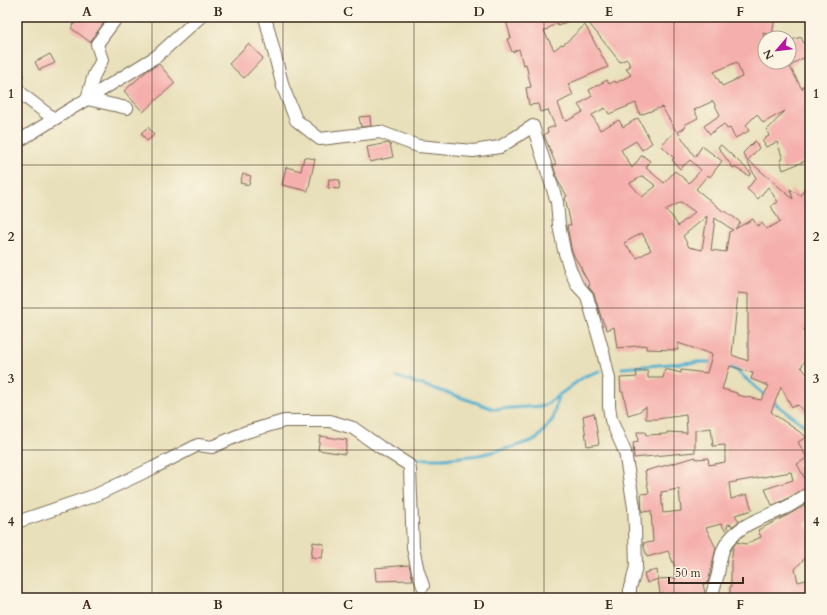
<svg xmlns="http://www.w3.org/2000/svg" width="827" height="615" viewBox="0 0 827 615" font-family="Cardo,serif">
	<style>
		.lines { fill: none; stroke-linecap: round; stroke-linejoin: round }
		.stream { stroke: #4fafce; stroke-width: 3 }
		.building { fill: #f5afac; fill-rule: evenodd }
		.minor-casing { stroke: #786a55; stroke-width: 14 }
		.minor { stroke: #fff; stroke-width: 12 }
		.grid { fill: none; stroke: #3b2a1e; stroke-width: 1; stroke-opacity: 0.55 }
		.neatline { fill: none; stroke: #3b2a1e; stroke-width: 1.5 }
		.grid-label { font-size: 13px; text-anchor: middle; font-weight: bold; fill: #3b2a1e }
	</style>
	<rect width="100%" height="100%" fill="#fcf5e5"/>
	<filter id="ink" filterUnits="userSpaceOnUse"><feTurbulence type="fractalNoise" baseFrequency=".025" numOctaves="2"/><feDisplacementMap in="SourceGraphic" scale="8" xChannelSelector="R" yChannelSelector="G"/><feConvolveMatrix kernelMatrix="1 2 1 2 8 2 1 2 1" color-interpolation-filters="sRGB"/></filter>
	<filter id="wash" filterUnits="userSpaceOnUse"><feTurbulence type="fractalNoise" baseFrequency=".012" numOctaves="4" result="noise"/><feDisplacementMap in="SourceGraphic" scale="16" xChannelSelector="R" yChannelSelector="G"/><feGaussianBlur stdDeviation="0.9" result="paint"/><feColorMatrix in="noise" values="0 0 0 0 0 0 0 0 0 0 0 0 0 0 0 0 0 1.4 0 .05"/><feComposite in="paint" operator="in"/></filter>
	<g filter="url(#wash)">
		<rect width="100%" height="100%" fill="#e8e0ba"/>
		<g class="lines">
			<path class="stream" d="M 727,366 L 736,370 L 766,396
				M 622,368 L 695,362 L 714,362
				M 397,377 L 457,396 L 494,409 L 544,406 L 585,376 L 600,371
				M 772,401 L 805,426 L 810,427
				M 416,459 L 444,459 L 479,455 L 513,447 L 537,439 L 553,419 L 558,396"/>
		</g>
		<g id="blocks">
			<path class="building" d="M 79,17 L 108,17 L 90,42 L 71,28 Z
				M 505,17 L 576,17 L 558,26 L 557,23 L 544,31 L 554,50 L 562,44 L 563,45 L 585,25 L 608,67 L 568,84 L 573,95 L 558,103 L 559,106 L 565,121 L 567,120 L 567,121 L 583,112 L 578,105 L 592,96 L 589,90 L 607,80 L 609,84 L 615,81 L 616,83 L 631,75 L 626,69 L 630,66 L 627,59 L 620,62 L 588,22 L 594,17 L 775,17 L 772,35 L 763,33 L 765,45 L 765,46 L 764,46 L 765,62 L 789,62 L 789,50 L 795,46 L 792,40 L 801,37 L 809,56 L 799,60 L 790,67 L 802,89 L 804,86 L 810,91 L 810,159 L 783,170 L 780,160 L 783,159 L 777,142 L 766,147 L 762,140 L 769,136 L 767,130 L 785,111 L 763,123 L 757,114 L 746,125 L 749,131 L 735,138 L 730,128 L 727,129 L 724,124 L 710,134 L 704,126 L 720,115 L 713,101 L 694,110 L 698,118 L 684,125 L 686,127 L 678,132 L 695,157 L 702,146 L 722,161 L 710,177 L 708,175 L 696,189 L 724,212 L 725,211 L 740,222 L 735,229 L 753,219 L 757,226 L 762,223 L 766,229 L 780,222 L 771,206 L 778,202 L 768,187 L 758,199 L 747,189 L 756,178 L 743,153 L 755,141 L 759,148 L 748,160 L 793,199 L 790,189 L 801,196 L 810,175 L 810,305 L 808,306 L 810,319 L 810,328 L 804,329 L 807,351 L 810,351 L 810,359 L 806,359 L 801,367 L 810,377 L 810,420 L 798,405 L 792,407 L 781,387 L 771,412 L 772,412 L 772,413 L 807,437 L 798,442 L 807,458 L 797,464 L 809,486 L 783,501 L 772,505 L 765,489 L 793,480 L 791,472 L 729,483 L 731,499 L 747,494 L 752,510 L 735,515 L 739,521 L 732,527 L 732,525 L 728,524 L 726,531 L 721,524 L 706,528 L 716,548 L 708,583 L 703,584 L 705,593 L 704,598 L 667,598 L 664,593 L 660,594 L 658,579 L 677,578 L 676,569 L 668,551 L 647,557 L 643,543 L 653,542 L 651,511 L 642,512 L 641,494 L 649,493 L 645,471 L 696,457 L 696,459 L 708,458 L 709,465 L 725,462 L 725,445 L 713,446 L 711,428 L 695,430 L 695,452 L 634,458 L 633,443 L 638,442 L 637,432 L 645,432 L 646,435 L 667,434 L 667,432 L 687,433 L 686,415 L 657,419 L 646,419 L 646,407 L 638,412 L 628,415 L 623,392 L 621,392 L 620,378 L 637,377 L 636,371 L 648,371 L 648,378 L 663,378 L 665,369 L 681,373 L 681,370 L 707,373 L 712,355 L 711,354 L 678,343 L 678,350 L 646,349 L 646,345 L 617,348 L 614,327 L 607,330 L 601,317 L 594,294 L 588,286 L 590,285 L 581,269 L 582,269 L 574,256 L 571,248 L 567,225 L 571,225 L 565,197 L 567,196 L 558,181 L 553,165 L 556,165 L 544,135 L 548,132 L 547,129 L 555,126 L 548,110 L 540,112 L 538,104 L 529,105 L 526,88 L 531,87 L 526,64 L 523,65 L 519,49 L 512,52 L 507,39 L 511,38 ZM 737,62 L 742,77 L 722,86 L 714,72 ZM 636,103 L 640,115 L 662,107 L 676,131 L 661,145 L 674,158 L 672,160 L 680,169 L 690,160 L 701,170 L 689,183 L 675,171 L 664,183 L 646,168 L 650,161 L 642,155 L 632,168 L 621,150 L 636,141 L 642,150 L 652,143 L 638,118 L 623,127 L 619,120 L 600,130 L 592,115 L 605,108 L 609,114 ZM 643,176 L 656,186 L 642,197 L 630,183 ZM 681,202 L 695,212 L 678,226 L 672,216 L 665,210 ZM 707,216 L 702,250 L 689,247 L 683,236 ZM 715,218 L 733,230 L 729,232 L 726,252 L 711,250 ZM 642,233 L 651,250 L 637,258 L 624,243 ZM 738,293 L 748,294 L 748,361 L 732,355 ZM 730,366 L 753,373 L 751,379 L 769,386 L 761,400 L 737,395 L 737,393 L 722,389 ZM 679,489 L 681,511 L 663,513 L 661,492 Z
				M 248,44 L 263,58 L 244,78 L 229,64 Z
				M 50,54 L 55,63 L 39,70 L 35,62 Z
				M 159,64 L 175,83 L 143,112 L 124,91 L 148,70 Z
				M 370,116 L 371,126 L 361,127 L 359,117 Z
				M 148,127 L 154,135 L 147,141 L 141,133 Z
				M 388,143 L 390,144 L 393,157 L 370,162 L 367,147 Z
				M 721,145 L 751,173 L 749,176 L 734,167 L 733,168 L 718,147 Z
				M 304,157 L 315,159 L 308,191 L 282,185 L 286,167 L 301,171 Z
				M 243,174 L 251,176 L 249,185 L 240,183 Z
				M 329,179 L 340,180 L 339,189 L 328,188 Z
				M 594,413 L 599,444 L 587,446 L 583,416 Z
				M 320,436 L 347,440 L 345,454 L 318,450 Z
				M 810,502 L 810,520 L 805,523 L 810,533 L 810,555 L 804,559 L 795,569 L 798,582 L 810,579 L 810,598 L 730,598 L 730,587 L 731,587 L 731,563 L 733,547 L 737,542 L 746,544 L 761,537 L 758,530 L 790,514 Z
				M 313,542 L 324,544 L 322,558 L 311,557 Z
				M 409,565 L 413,580 L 376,581 L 375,568 Z
				M 657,570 L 658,579 L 647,583 L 644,573 Z"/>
		</g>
	</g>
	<g filter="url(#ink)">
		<use href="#blocks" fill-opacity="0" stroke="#786a55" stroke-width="1"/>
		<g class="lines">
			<g class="minor-casing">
				<path id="minor" d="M 117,17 L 97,44 L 102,60 L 94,75 L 87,99 L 127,108
					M 265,17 L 283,87 L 296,120 L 320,139 L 380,132 L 418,146 L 473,151 L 500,147 L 533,126 L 557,202 L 559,225 L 564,250 L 570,269 L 577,285 L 587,296 L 603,352 L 609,379 L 609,406 L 611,420 L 625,452 L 634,507 L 635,528 L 636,566 L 633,579 L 630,587 L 630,598
					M 17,71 L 17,74
					M 17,88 L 24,96 L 54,119
					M 17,142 L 157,56 L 200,17
					M 17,522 L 96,495 L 153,468 L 198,445 L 212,447 L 246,432 L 284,421 L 330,421 L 353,428 L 380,447 L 409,465 L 410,470 L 413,548 L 418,571 L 423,586
					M 711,598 C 713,590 716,582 718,574 C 720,564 720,553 726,544 C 739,524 763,518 783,509 C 792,505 801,498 810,493"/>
			</g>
			<use href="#minor" class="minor"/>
		</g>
	</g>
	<path class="grid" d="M 152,17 L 152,598M 283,17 L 283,598M 414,17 L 414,598M 544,17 L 544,598M 674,17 L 674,598M 17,165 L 810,165M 17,308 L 810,308M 17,450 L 810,450"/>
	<rect width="827" height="615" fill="none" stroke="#fcf5e5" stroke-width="44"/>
	<g transform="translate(777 50) rotate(242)"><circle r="19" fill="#fcf5e5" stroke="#afa495"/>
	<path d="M0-3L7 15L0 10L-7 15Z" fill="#b5179e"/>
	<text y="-6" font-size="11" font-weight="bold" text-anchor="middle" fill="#3b2a1e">N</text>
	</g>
	<path d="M669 577v6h74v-6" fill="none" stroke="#3b2a1e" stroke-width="2"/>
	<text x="675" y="577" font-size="12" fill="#3b2a1e" stroke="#fcf5e5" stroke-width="3" paint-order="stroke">50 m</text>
	<rect x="22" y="22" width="783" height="571" class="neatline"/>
	<g class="grid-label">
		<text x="87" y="16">A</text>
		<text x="218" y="16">B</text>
		<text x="348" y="16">C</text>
		<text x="479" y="16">D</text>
		<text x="609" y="16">E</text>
		<text x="740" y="16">F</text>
		<text x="11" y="98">1</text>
		<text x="816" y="98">1</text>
		<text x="11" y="241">2</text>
		<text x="816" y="241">2</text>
		<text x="11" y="383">3</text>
		<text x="816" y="383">3</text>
		<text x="11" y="526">4</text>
		<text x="816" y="526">4</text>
		<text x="87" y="609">A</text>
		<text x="218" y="609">B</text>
		<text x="348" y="609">C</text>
		<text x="479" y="609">D</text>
		<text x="609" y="609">E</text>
		<text x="740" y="609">F</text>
	</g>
</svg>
